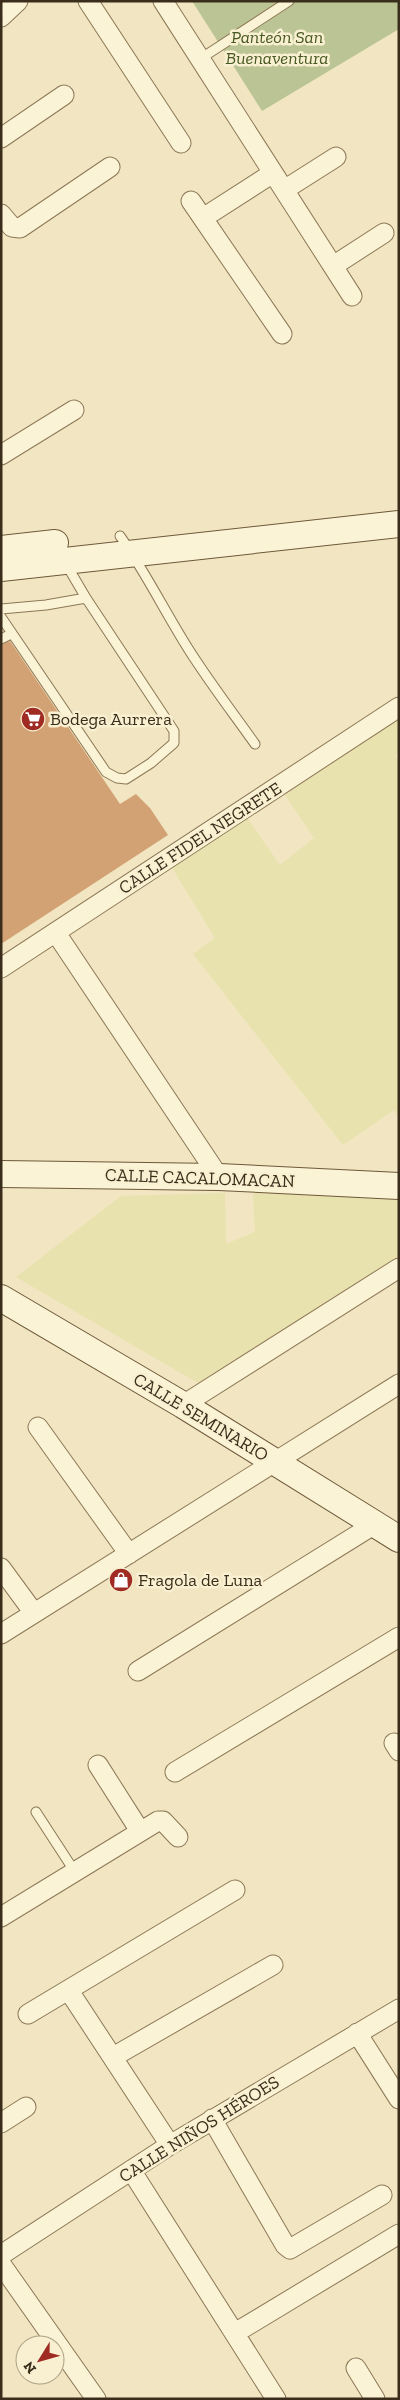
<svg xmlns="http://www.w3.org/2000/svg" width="400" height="2400" viewBox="0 0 400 2400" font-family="'Zilla Slab',serif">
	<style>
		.farmland { fill: #e7e2ae }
		.cemetery { fill: #bbc494 }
		.building { fill: #d2a274 }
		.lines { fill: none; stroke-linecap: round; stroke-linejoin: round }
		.lane-casing { stroke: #8c7757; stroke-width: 11 }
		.street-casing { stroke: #8c7757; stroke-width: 21 }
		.secondary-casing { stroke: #6e583a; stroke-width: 28 }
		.lane { stroke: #fbf3d5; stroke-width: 9 }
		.street { stroke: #fbf3d5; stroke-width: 19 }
		.secondary { stroke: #fbf3d5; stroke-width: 26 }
		.labels { text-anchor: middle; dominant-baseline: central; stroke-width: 5; stroke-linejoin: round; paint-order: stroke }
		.park-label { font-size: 18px; font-style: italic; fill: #475822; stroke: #f8f0d1 }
		.poi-label { font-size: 18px; fill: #3b2d1c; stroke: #f8f0d1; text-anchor: start }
		.street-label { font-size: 18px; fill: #3b2d1c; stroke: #f8f0d1 }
	</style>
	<rect width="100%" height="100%" fill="#f1e6c1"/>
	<path class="farmland" d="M 399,714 L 399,752 L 395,755 L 399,761 L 399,1118 L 394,1110 L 343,1145 L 193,954 L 215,938 L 172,868 L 247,818 L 280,865 L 314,838 L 285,795 Z
		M 225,1193 L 226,1244 L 255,1232 L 253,1193 L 399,1195 L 399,1258 L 198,1383 L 16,1277 L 121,1196 Z"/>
	<path class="cemetery" d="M 192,1 L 399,1 L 399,29 L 262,111 Z"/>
	<path class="building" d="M 10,641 L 120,804 L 136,794 L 150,808 L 168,835 L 1,944 L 1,645 Z"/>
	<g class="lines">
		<g class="lane-casing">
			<path id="lane" d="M 200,59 L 289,1
				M 120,536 C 145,571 166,614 189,650 C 210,683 233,713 255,744
				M 66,564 L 86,598
				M 1,609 L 46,605 L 86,598 L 174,731 L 174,743 L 151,763 L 126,779 L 117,778 L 106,772 L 1,617
				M 1,639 L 11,634
				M 36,1812 L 75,1872"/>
		</g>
		<g class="street-casing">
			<path id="street" d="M 88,1 L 181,143
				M 163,1 L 352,296
				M 1,17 L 18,1
				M 1,138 L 64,95
				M 284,190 L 336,157
				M 191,201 L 282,334
				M 1,214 L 12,227 L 20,228 L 110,167
				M 203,218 L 273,173
				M 333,266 L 384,233
				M 1,455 L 74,410
				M 56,933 L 219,1177
				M 1,968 L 399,707
				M 183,1405 L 399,1268
				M 38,1427 L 129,1554
				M 1,1568 L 34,1613
				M 1,1634 L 399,1384
				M 138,1671 L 375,1524
				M 394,1743 L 399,1751
				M 98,1765 L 140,1831
				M 175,1772 L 399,1637
				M 1,1917 L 158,1821 L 163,1821 L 178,1837
				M 69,1991 L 170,2145
				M 28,2014 L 235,1890
				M 357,2033 L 399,2099
				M 113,2057 L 273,1965
				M 212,2119 L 285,2245 L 290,2249 L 382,2195
				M 1,2123 L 26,2107
				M 131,2170 L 276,2399
				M 1,2255 L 170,2145 L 399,2009
				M 1,2264 L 96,2399
				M 235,2333 L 399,2234
				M 356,2368 L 375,2399"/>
		</g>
		<g class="secondary-casing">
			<path id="secondary" d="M 1,549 L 55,543
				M 1,568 L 399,524
				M 1,1174 L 219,1177 L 399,1186
				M 1,1298 L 183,1405 L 399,1539"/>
		</g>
		<use href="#lane" class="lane"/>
		<use href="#street" class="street"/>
		<use href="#secondary" class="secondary"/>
	</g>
	<defs>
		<g id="supermarket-disc" transform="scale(1.25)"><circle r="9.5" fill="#9f2b23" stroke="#f8f0d1"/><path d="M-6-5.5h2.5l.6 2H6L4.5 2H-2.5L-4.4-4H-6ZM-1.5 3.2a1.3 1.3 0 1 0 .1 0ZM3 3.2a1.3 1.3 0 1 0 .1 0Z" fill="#fff"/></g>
		<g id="shop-disc" transform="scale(1.25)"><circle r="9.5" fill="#9f2b23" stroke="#f8f0d1"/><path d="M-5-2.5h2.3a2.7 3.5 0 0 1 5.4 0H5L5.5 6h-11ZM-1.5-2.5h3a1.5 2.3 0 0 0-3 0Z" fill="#fff"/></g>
	</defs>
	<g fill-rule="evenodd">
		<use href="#supermarket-disc" x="33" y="719"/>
		<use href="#shop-disc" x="121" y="1580"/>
	</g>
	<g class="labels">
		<g class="park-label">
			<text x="277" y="37">Panteón San<tspan x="277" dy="21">Buenaventura</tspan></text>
		</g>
		<g class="poi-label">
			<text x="50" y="719">Bodega Aurrera</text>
			<text x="138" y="1580">Fragola de Luna</text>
		</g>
		<g class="street-label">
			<text transform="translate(200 838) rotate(-33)">CALLE FIDEL NEGRETE</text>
			<text transform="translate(200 1178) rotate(2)">CALLE CACALOMACAN</text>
			<text transform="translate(201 1417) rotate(31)">CALLE SEMINARIO</text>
			<text transform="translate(199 2129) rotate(-32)">CALLE NIÑOS HÉROES</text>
		</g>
	</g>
	<rect width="400" height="2400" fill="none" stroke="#3b2d1c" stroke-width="5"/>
	<g transform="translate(40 2360) rotate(233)"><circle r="24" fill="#f8f0d1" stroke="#aca289"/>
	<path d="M0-4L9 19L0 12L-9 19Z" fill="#9f2b23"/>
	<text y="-8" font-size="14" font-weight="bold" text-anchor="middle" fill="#3b2d1c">N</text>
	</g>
</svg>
